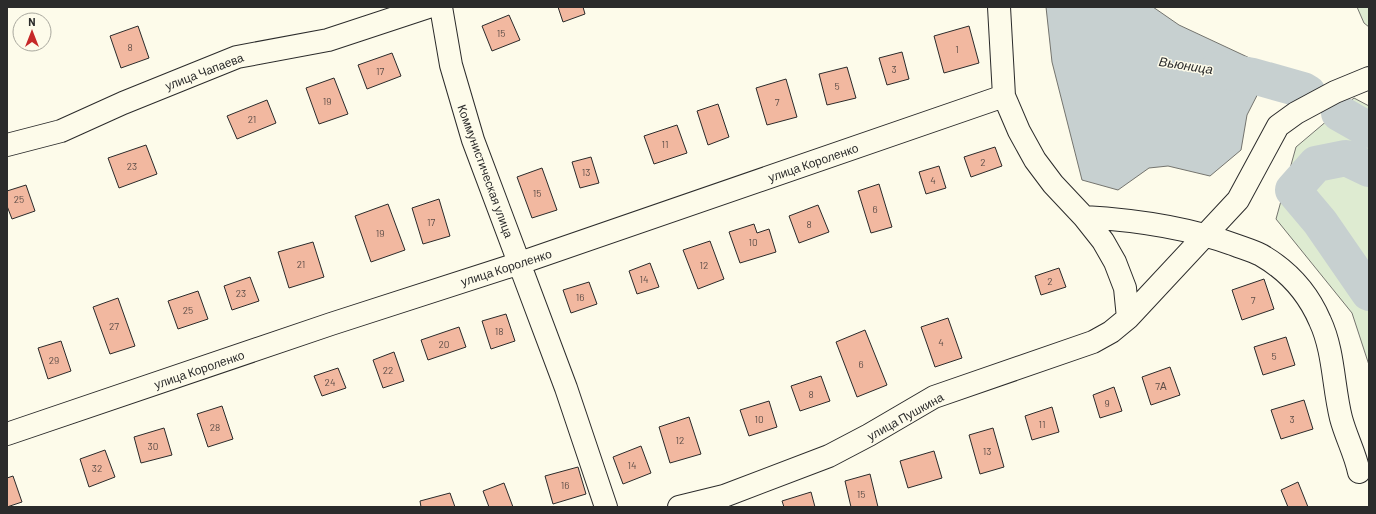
<svg xmlns="http://www.w3.org/2000/svg" width="1376" height="514" viewBox="0 0 1376 514" font-family="Barlow,sans-serif">
	<style>
		.green { fill: #deebd1; stroke: #74746e }
		.water { fill: #c7d0d0; stroke: #74746e }
		.lines { fill: none; stroke-linecap: round; stroke-linejoin: round }
		.river { stroke: #c7d0d0; stroke-width: 36 }
		.building { fill: #f2b8a0; stroke: #2b2b2b }
		.minor-casing { stroke: #2b2b2b; stroke-width: 24 }
		.minor { stroke: #fdfbea; stroke-width: 22 }
		.labels { text-anchor: middle; dominant-baseline: central; stroke-width: 3; stroke-linejoin: round; paint-order: stroke }
		.number-label { font-size: 10px; fill: #5d4e48 }
		.street-label { font-size: 12px; fill: #2b2b2b; stroke: #fdfbea }
		.water-label { font-size: 13px; font-style: italic; fill: #2b2b2b; stroke: #fdfbea }
	</style>
	<rect width="100%" height="100%" fill="#fdfbea"/>
	<path class="green" d="M 1357,7 L 1369,7 L 1369,27 L 1364,23 Z
		M 1354,98 L 1369,106 L 1369,365 L 1352,313 L 1276,219 L 1296,147 Z"/>
	<path class="water" d="M 1046,7 L 1153,7 L 1179,25 L 1271,68 L 1247,115 L 1241,150 L 1210,176 L 1168,166 L 1149,168 L 1118,190 L 1082,180 L 1052,62 Z"/>
	<g class="lines">
		<path class="river" d="M 1218,70 L 1253,76 L 1303,90 L 1308,93
			M 1339,113 L 1369,130
			M 1369,169 L 1346,158 L 1316,164 L 1293,190 L 1320,222 L 1369,293"/>
	</g>
	<path class="building" d="M 558,7 L 583,7 L 585,14 L 563,22 Z
		M 509,15 L 520,40 L 492,51 L 482,26 Z
		M 138,26 L 149,58 L 121,68 L 110,36 Z
		M 969,26 L 979,63 L 944,73 L 934,36 Z
		M 902,52 L 909,79 L 887,85 L 879,58 Z
		M 392,53 L 401,76 L 367,89 L 358,65 Z
		M 847,67 L 856,98 L 827,105 L 819,74 Z
		M 334,78 L 348,114 L 319,124 L 306,88 Z
		M 786,79 L 797,117 L 767,125 L 756,88 Z
		M 267,100 L 276,123 L 237,139 L 227,116 Z
		M 718,104 L 729,137 L 708,145 L 697,111 Z
		M 677,125 L 687,153 L 654,164 L 644,136 Z
		M 146,145 L 157,174 L 119,188 L 108,158 Z
		M 995,147 L 1002,166 L 971,177 L 964,157 Z
		M 591,157 L 599,183 L 580,188 L 572,162 Z
		M 939,166 L 946,188 L 926,194 L 919,172 Z
		M 542,168 L 557,210 L 532,218 L 517,177 Z
		M 879,184 L 892,227 L 871,233 L 858,191 Z
		M 26,185 L 35,211 L 12,219 L 7,206 L 7,191 Z
		M 439,199 L 450,236 L 423,244 L 412,208 Z
		M 388,204 L 405,250 L 371,262 L 355,216 Z
		M 818,205 L 829,232 L 799,243 L 789,216 Z
		M 754,224 L 757,233 L 769,229 L 776,252 L 740,263 L 729,232 Z
		M 710,241 L 724,279 L 698,289 L 683,250 Z
		M 313,242 L 324,277 L 289,288 L 278,252 Z
		M 650,263 L 659,287 L 637,294 L 629,271 Z
		M 1059,268 L 1066,287 L 1041,295 L 1035,276 Z
		M 250,277 L 259,301 L 232,310 L 224,286 Z
		M 1264,279 L 1274,309 L 1242,320 L 1232,290 Z
		M 589,282 L 597,304 L 571,313 L 563,290 Z
		M 198,291 L 208,319 L 178,329 L 168,301 Z
		M 118,298 L 135,346 L 110,354 L 93,307 Z
		M 506,314 L 515,341 L 491,349 L 482,321 Z
		M 948,318 L 962,358 L 935,367 L 921,327 Z
		M 459,327 L 466,347 L 428,360 L 421,340 Z
		M 865,330 L 887,385 L 857,397 L 836,342 Z
		M 1286,337 L 1295,365 L 1263,375 L 1254,347 Z
		M 61,341 L 71,371 L 48,379 L 38,348 Z
		M 394,352 L 404,381 L 383,388 L 373,360 Z
		M 1170,367 L 1180,395 L 1151,405 L 1142,377 Z
		M 338,368 L 346,388 L 322,396 L 314,376 Z
		M 821,376 L 830,401 L 800,411 L 791,386 Z
		M 1114,387 L 1122,411 L 1100,418 L 1093,395 Z
		M 1304,400 L 1313,429 L 1281,439 L 1271,410 Z
		M 769,401 L 777,427 L 749,436 L 740,410 Z
		M 222,406 L 233,439 L 208,447 L 197,414 Z
		M 1052,407 L 1059,432 L 1032,440 L 1025,416 Z
		M 689,417 L 701,454 L 670,463 L 659,427 Z
		M 164,428 L 172,455 L 141,463 L 134,437 Z
		M 993,428 L 1004,467 L 980,474 L 969,435 Z
		M 641,446 L 651,473 L 623,484 L 613,457 Z
		M 105,450 L 115,477 L 89,487 L 80,459 Z
		M 934,451 L 942,478 L 908,488 L 900,461 Z
		M 578,467 L 586,494 L 553,504 L 545,476 Z
		M 870,474 L 878,507 L 851,507 L 845,481 Z
		M 13,476 L 22,502 L 7,507 L 7,478 Z
		M 1298,482 L 1308,507 L 1288,507 L 1281,490 Z
		M 504,483 L 513,507 L 489,507 L 483,491 Z
		M 811,492 L 815,507 L 784,507 L 782,501 Z
		M 450,493 L 455,507 L 421,507 L 420,501 Z"/>
	<g class="lines">
		<g class="minor-casing">
			<path id="minor" d="M 441,7 L 451,65 L 473,140 L 566,388 L 606,507
				M 999,7 L 1004,96 L 1019,131 L 1035,160 L 1053,184 L 1084,217 L 1103,241 L 1115,262 L 1125,288 L 1128,318
				M 7,145 L 61,131 L 123,103 L 237,57 L 328,40 L 428,7
				M 1084,217 C 1136,220 1187,227 1235,245 C 1243,248 1253,251 1261,255 C 1287,270 1308,293 1320,321 C 1334,351 1333,386 1341,418 C 1346,437 1355,453 1359,472
				M 7,434 L 331,324 L 520,263 L 1004,96
				M 679,507 L 724,496 L 829,456 L 869,435 L 934,397 L 1093,342 L 1111,332 L 1128,318 L 1238,200 L 1278,126 L 1296,113 L 1335,92 L 1369,78"/>
		</g>
		<use href="#minor" class="minor"/>
	</g>
	<g class="labels">
		<g class="number-label">
			<text x="501" y="33">15</text>
			<text x="130" y="47">8</text>
			<text x="957" y="49">1</text>
			<text x="894" y="69">3</text>
			<text x="380" y="71">17</text>
			<text x="837" y="86">5</text>
			<text x="327" y="101">19</text>
			<text x="777" y="102">7</text>
			<text x="252" y="119">21</text>
			<text x="665" y="144">11</text>
			<text x="983" y="162">2</text>
			<text x="132" y="166">23</text>
			<text x="586" y="172">13</text>
			<text x="933" y="180">4</text>
			<text x="537" y="193">15</text>
			<text x="19" y="199">25</text>
			<text x="875" y="209">6</text>
			<text x="431" y="222">17</text>
			<text x="809" y="224">8</text>
			<text x="380" y="233">19</text>
			<text x="753" y="242">10</text>
			<text x="301" y="264">21</text>
			<text x="704" y="265">12</text>
			<text x="644" y="279">14</text>
			<text x="1050" y="281">2</text>
			<text x="241" y="293">23</text>
			<text x="580" y="297">16</text>
			<text x="1253" y="300">7</text>
			<text x="188" y="310">25</text>
			<text x="114" y="326">27</text>
			<text x="499" y="331">18</text>
			<text x="941" y="342">4</text>
			<text x="444" y="344">20</text>
			<text x="1274" y="356">5</text>
			<text x="54" y="360">29</text>
			<text x="861" y="364">6</text>
			<text x="388" y="370">22</text>
			<text x="330" y="382">24</text>
			<text x="1161" y="386">7А</text>
			<text x="811" y="394">8</text>
			<text x="1107" y="403">9</text>
			<text x="759" y="419">10</text>
			<text x="1292" y="419">3</text>
			<text x="1042" y="424">11</text>
			<text x="215" y="427">28</text>
			<text x="680" y="440">12</text>
			<text x="153" y="446">30</text>
			<text x="987" y="451">13</text>
			<text x="632" y="465">14</text>
			<text x="97" y="468">32</text>
			<text x="565" y="485">16</text>
			<text x="861" y="494">15</text>
		</g>
		<g class="street-label">
			<text transform="translate(204 71) rotate(-21)">улица Чапаева</text>
			<text transform="translate(813 162) rotate(-19)">улица Короленко</text>
			<text transform="translate(486 171) rotate(70)">Коммунистическая улица</text>
			<text transform="translate(506 267) rotate(-18)">улица Короленко</text>
			<text transform="translate(199 369) rotate(-19)">улица Короленко</text>
			<text transform="translate(905 416) rotate(-29)">улица Пушкина</text>
		</g>
		<g class="water-label">
			<text transform="translate(1186 65) rotate(9)">Вьюница</text>
		</g>
	</g>
	<rect width="1376" height="514" fill="none" stroke="#2b2b2b" stroke-width="16"/>
	<g transform="translate(32 32)"><circle r="19" fill="#fdfbea" stroke="#a9a89e"/>
	<path d="M0-3L7 15L0 10L-7 15Z" fill="#c62828"/>
	<text y="-6" font-size="11" font-weight="bold" text-anchor="middle" fill="#2b2b2b">N</text>
	</g>
</svg>
